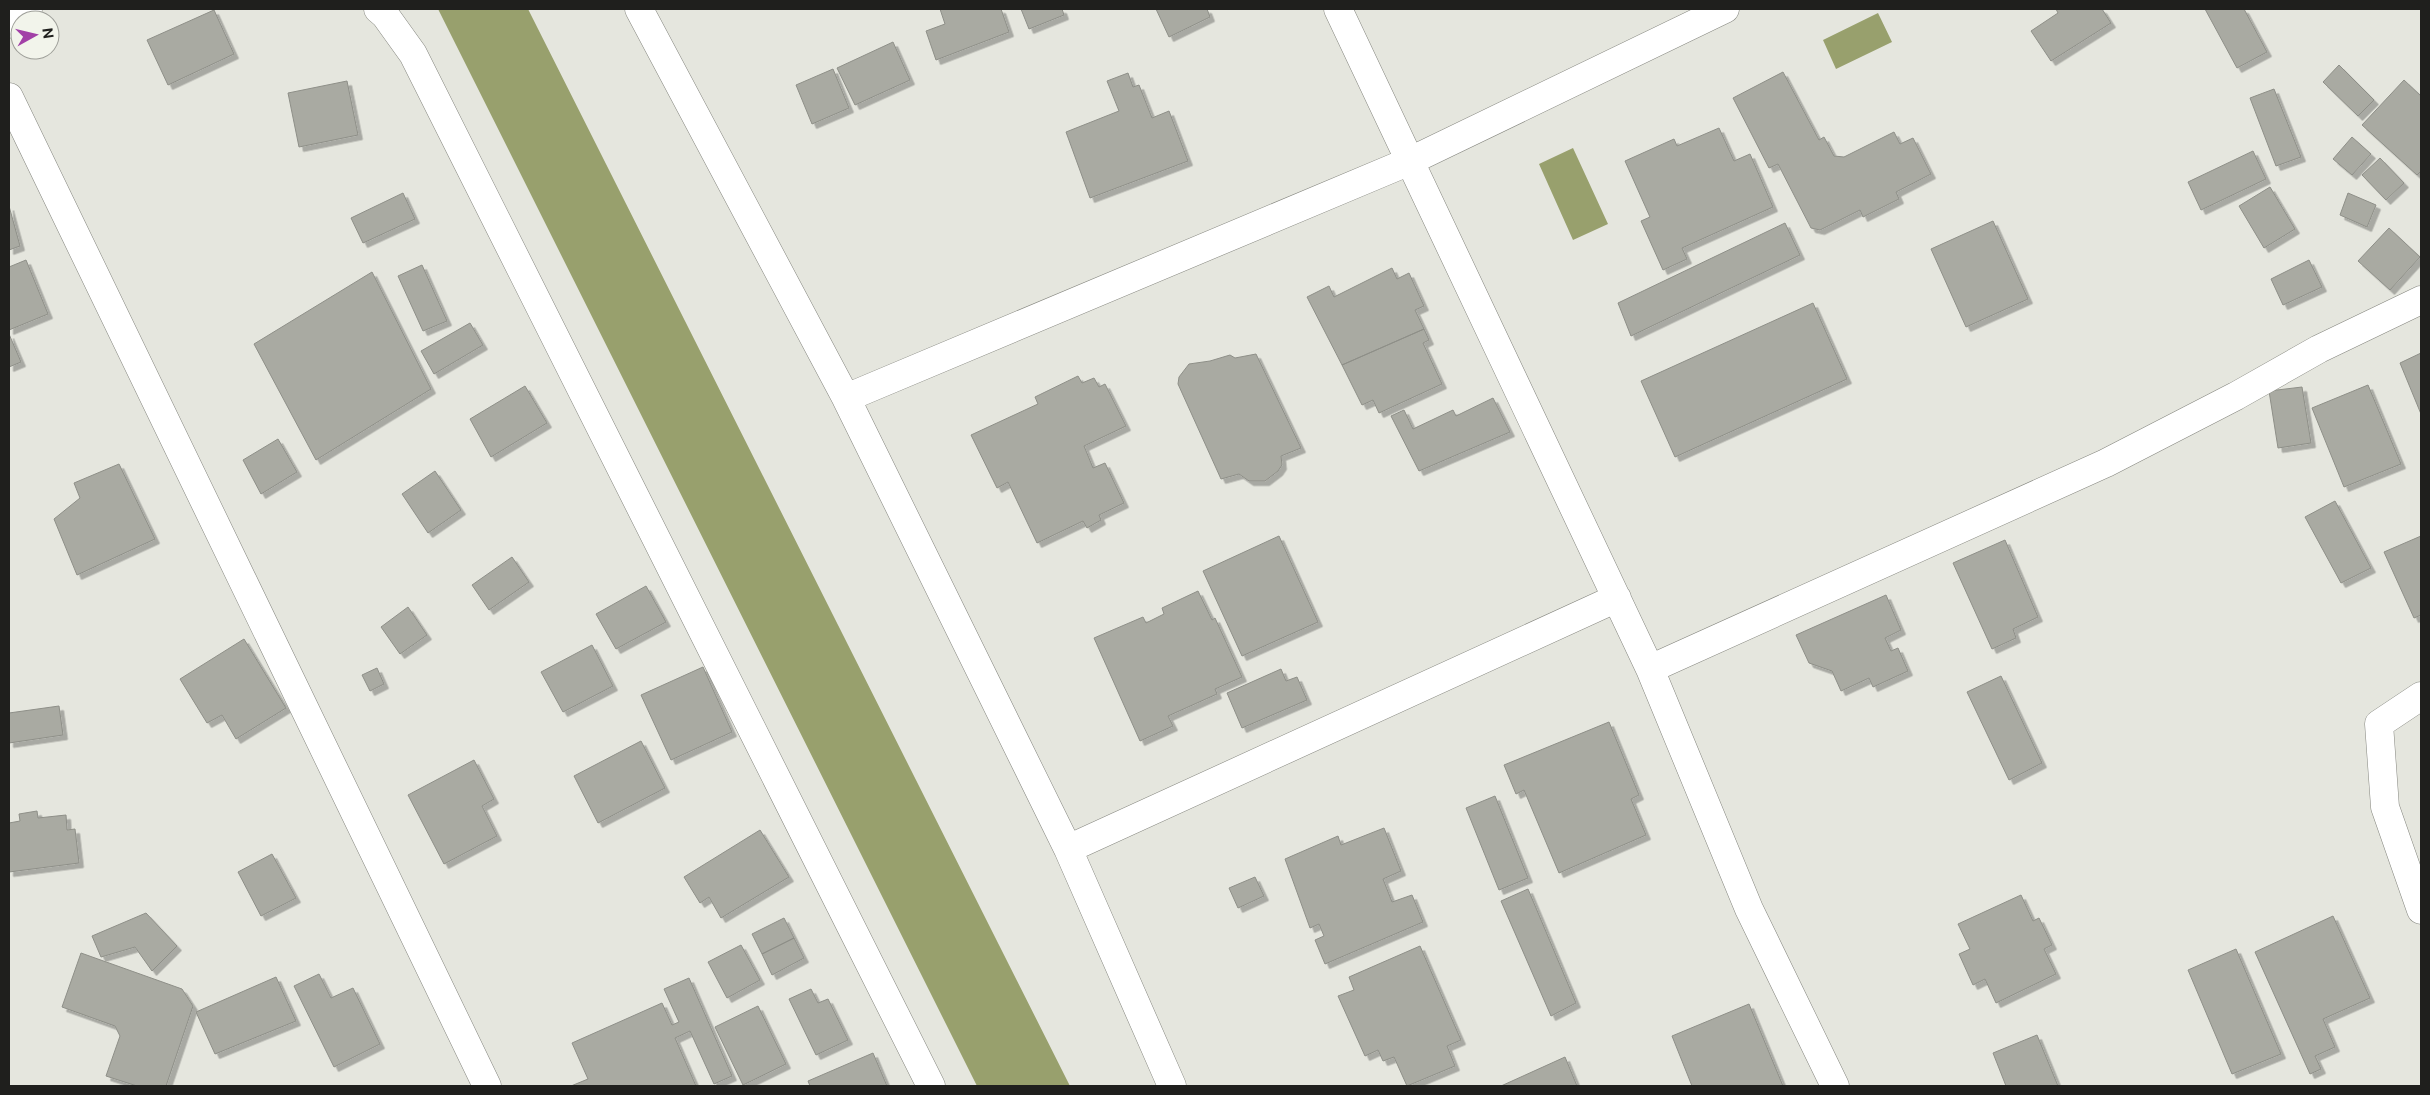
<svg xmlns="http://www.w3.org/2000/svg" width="2430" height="1095" viewBox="0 0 2430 1095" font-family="'Public Sans',sans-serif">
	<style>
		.water { fill: #98a06d }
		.building { fill: #a9aaa2; stroke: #8e8f88; filter: url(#shadow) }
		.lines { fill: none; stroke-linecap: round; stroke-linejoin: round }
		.street-casing { stroke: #85867f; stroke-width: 29 }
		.street { stroke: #fff; stroke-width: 28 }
	</style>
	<defs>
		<filter id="shadow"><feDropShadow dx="4.5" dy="4.5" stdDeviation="0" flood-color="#0004"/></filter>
	</defs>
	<rect width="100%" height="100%" fill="#e5e6de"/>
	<path class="water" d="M 438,9 L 528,9 L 1070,1086 L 977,1086 Z
		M 1878,13 L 1892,42 L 1836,69 L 1823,40 Z
		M 1573,148 L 1608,224 L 1573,240 L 1539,164 Z"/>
	<path class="building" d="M 940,9 L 1001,9 L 1009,32 L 936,60 L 926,31 L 945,24 Z
		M 1021,9 L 1062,9 L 1064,15 L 1029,29 Z
		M 1156,9 L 1207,9 L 1210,17 L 1169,37 Z
		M 2056,9 L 2102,9 L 2111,23 L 2051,61 L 2031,31 L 2058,13 Z
		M 2205,9 L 2244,9 L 2267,52 L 2237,68 Z
		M 214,10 L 234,54 L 168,85 L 147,40 Z
		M 893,42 L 910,80 L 855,105 L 837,68 Z
		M 2339,65 L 2374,100 L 2358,116 L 2323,82 Z
		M 833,69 L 849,108 L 812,124 L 796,85 Z
		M 1783,72 L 1819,140 L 1824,137 L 1834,156 L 1844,157 L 1894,132 L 1900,144 L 1913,138 L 1931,174 L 1896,192 L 1899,199 L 1863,217 L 1860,210 L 1820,230 L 1811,228 L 1778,164 L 1769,168 L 1733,98 Z
		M 1128,73 L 1133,87 L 1139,85 L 1152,118 L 1169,111 L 1188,161 L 1090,198 L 1066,132 L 1119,111 L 1107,81 Z
		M 2404,80 L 2421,96 L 2421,171 L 2417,175 L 2362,125 Z
		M 347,81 L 358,135 L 299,147 L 288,93 Z
		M 2274,89 L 2301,157 L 2276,166 L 2250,98 Z
		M 1719,128 L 1734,161 L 1750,154 L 1773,207 L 1682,248 L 1687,259 L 1663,270 L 1641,221 L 1650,217 L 1625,161 L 1674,139 L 1677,146 Z
		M 2352,137 L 2371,154 L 2352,175 L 2333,159 Z
		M 2253,151 L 2266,179 L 2201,210 L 2188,182 Z
		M 2380,158 L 2404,183 L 2386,200 L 2362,175 Z
		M 2270,187 L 2295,229 L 2264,248 L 2239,206 Z
		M 403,193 L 415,219 L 363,243 L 351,218 Z
		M 2348,193 L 2376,205 L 2367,227 L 2340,215 Z
		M 9,206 L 20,246 L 9,250 Z
		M 1993,221 L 2028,299 L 1966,327 L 1931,249 Z
		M 1785,223 L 1800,255 L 1631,336 L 1618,303 Z
		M 2389,228 L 2420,257 L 2390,290 L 2358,261 Z
		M 26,260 L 48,314 L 9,330 L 9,267 Z
		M 2309,260 L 2322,287 L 2283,305 L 2271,279 Z
		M 422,265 L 447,321 L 423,331 L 398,276 Z
		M 1392,268 L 1397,279 L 1409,273 L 1424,306 L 1415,310 L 1424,329 L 1342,365 L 1307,297 L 1329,286 L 1334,297 Z
		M 372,272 L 431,389 L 316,460 L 254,344 Z
		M 1813,303 L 1847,379 L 1675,457 L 1641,381 Z
		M 470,323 L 483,345 L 434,374 L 421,351 Z
		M 1424,329 L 1429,340 L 1423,343 L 1442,384 L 1379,413 L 1373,400 L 1362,405 L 1342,365 Z
		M 9,334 L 21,362 L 9,367 Z
		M 2421,353 L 2421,414 L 2400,363 Z
		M 1256,354 L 1301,448 L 1281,456 L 1282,465 L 1278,471 L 1265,481 L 1249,481 L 1239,474 L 1221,479 L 1178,384 L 1179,377 L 1189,364 L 1210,361 L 1230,355 L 1235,358 Z
		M 1078,376 L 1082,383 L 1094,378 L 1099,387 L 1105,384 L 1126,426 L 1084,446 L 1093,468 L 1105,463 L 1124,503 L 1099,515 L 1101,520 L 1087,528 L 1083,521 L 1037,543 L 1008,482 L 997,488 L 971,435 L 1038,404 L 1035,397 Z
		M 2368,385 L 2401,464 L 2344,487 L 2312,408 Z
		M 525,386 L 547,423 L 491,457 L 470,419 Z
		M 2302,387 L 2311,443 L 2278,448 L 2269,391 Z
		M 1493,398 L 1510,432 L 1419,471 L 1391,416 L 1404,410 L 1413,429 L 1453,410 L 1456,416 Z
		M 278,439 L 297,472 L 261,494 L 243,460 Z
		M 119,464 L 155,539 L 77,575 L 54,519 L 80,498 L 74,483 Z
		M 435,471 L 461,510 L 428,533 L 402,494 Z
		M 2335,501 L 2371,568 L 2341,583 L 2305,517 Z
		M 1279,536 L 1318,622 L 1242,656 L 1203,571 Z
		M 2421,536 L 2421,615 L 2414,618 L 2384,552 Z
		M 2005,540 L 2038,617 L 2013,629 L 2016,638 L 1992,649 L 1953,563 Z
		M 512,557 L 529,582 L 489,610 L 472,585 Z
		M 646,586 L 666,622 L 616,649 L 596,614 Z
		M 1198,591 L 1212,620 L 1215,618 L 1242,677 L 1215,689 L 1217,694 L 1168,716 L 1173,726 L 1140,741 L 1094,638 L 1143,617 L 1146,623 L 1164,614 L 1162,608 Z
		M 1886,595 L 1901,630 L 1885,638 L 1891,651 L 1898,648 L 1908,671 L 1873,687 L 1869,678 L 1841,691 L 1832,671 L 1809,663 L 1796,635 Z
		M 408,607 L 427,635 L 400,654 L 381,627 Z
		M 244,639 L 286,708 L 236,739 L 222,715 L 207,723 L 180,679 Z
		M 592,645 L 613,686 L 563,712 L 541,672 Z
		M 703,667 L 732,732 L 671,760 L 641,695 Z
		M 377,668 L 384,684 L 370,691 L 362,675 Z
		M 1281,669 L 1286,681 L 1297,677 L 1307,700 L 1242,728 L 1227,693 Z
		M 2001,676 L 2042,763 L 2009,780 L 1967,692 Z
		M 59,706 L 63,735 L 9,743 L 9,713 Z
		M 1609,722 L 1639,795 L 1631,799 L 1646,835 L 1559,873 L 1524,790 L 1516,794 L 1504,765 Z
		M 641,741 L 665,788 L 598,823 L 574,776 Z
		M 474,760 L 494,799 L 482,806 L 497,836 L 444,864 L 408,795 Z
		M 1495,796 L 1528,878 L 1499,890 L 1466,808 Z
		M 37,811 L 38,818 L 66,815 L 67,830 L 75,829 L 79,863 L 9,872 L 9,823 L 20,821 L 19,814 Z
		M 1384,828 L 1401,871 L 1383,879 L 1392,902 L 1412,895 L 1423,922 L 1325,964 L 1315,940 L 1324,936 L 1319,924 L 1310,928 L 1285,859 L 1338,836 L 1341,845 Z
		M 760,830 L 789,877 L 721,918 L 709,897 L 700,903 L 684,877 Z
		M 272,854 L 296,898 L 261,916 L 238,872 Z
		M 1255,877 L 1264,896 L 1238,908 L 1229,888 Z
		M 1528,889 L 1576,1003 L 1551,1016 L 1501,901 Z
		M 2021,895 L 2033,921 L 2039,918 L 2052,945 L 2044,949 L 2056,974 L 1996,1003 L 1985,979 L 1973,985 L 1959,954 L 1970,949 L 1958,924 Z
		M 146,913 L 177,946 L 152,971 L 135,947 L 101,957 L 92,936 Z
		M 2333,916 L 2370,998 L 2323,1019 L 2335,1047 L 2315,1056 L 2321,1069 L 2310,1074 L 2255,952 Z
		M 784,918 L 794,938 L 762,954 L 752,934 Z
		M 794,938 L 804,958 L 772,975 L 762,954 Z
		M 741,945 L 760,980 L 727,998 L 708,962 Z
		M 1420,946 L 1461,1040 L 1447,1046 L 1455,1066 L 1407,1086 L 1394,1057 L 1383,1061 L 1378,1050 L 1365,1056 L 1338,996 L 1354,990 L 1349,977 Z
		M 2236,949 L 2281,1054 L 2232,1074 L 2188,970 Z
		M 81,953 L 182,989 L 193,1006 L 166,1086 L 137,1086 L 106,1076 L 120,1036 L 115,1026 L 62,1007 Z
		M 319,974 L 331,998 L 353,988 L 380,1044 L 334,1067 L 294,986 Z
		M 276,977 L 296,1021 L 215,1054 L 196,1012 Z
		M 689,978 L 732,1076 L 714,1084 L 690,1031 L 675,1038 L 696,1086 L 571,1086 L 588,1079 L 572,1043 L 662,1003 L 672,1025 L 679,1022 L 664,989 Z
		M 811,989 L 818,1003 L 828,999 L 848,1040 L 816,1055 L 789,999 Z
		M 1749,1004 L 1783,1086 L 1692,1086 L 1672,1036 Z
		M 758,1006 L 786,1064 L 743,1085 L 715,1027 Z
		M 2037,1035 L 2058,1086 L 2006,1086 L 1993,1053 Z
		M 873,1053 L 887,1086 L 810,1086 L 808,1081 Z
		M 1565,1057 L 1577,1086 L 1501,1086 Z"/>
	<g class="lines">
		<g class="street-casing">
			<path id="street" d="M 378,9 L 385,15 L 413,54 L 931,1086
				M 639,9 L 846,398 L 1068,849 L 1172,1086
				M 1338,9 L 1650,669 L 1749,909 L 1835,1086
				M 9,24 L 28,9
				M 9,97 L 487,1086
				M 846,398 L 1410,161 L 1725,9
				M 1650,669 L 2106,463 L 2236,396 L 2319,349 L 2421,300
				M 2421,696 L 2379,724 L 2385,807 L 2421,910
				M 1068,849 L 1617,598"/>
		</g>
		<use href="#street" class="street"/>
	</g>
	<rect width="2430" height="1095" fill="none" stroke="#1f1f1d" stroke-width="20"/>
	<g transform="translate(35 35) rotate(82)"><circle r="24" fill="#f2f4eb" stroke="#9e9f99"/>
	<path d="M0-4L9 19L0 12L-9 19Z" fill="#a240a7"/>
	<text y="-8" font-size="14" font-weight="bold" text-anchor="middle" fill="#1f1f1d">N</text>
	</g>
</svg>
